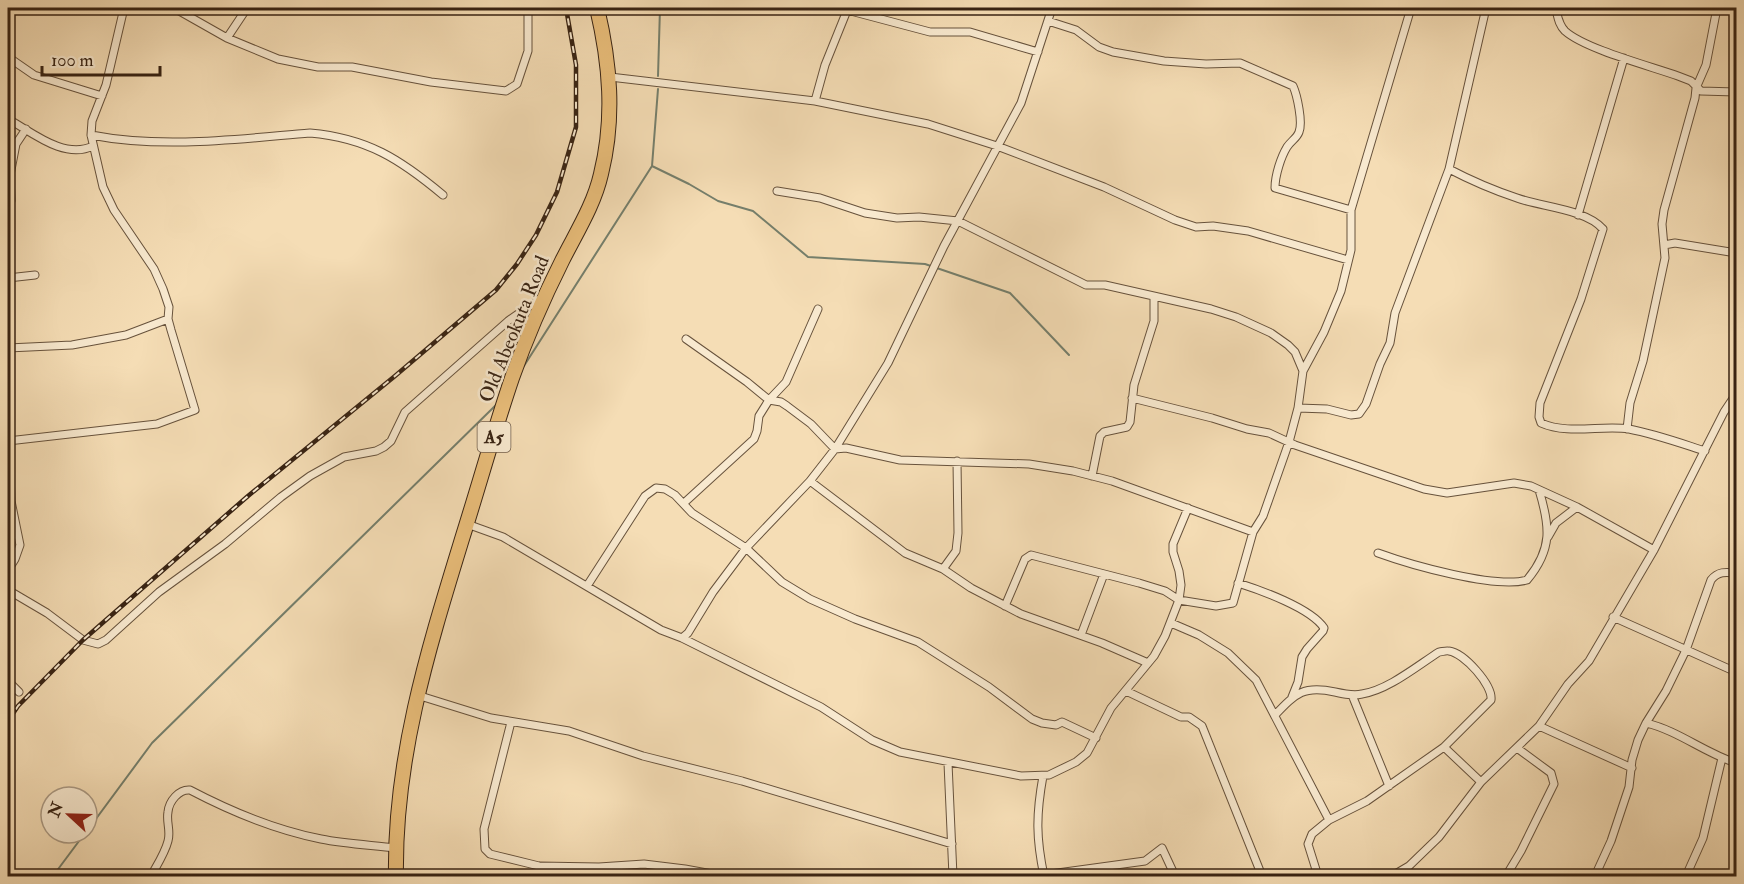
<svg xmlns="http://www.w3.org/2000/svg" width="1744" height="884" viewBox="0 0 1744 884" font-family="'IM FELL Double Pica',serif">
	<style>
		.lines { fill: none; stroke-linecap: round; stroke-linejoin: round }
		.stream { stroke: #757f6c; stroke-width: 2 }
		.street-casing { stroke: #67523c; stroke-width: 9 }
		.highway-casing { stroke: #382313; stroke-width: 16 }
		.street { stroke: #f8e9cf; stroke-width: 7 }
		.highway { stroke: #eabe7a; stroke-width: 14 }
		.rail-casing { stroke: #382313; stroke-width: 4.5 }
		.rail { stroke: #f8e9cf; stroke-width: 2; stroke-dasharray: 7; stroke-linecap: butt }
		.labels { text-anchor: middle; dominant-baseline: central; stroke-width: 5; stroke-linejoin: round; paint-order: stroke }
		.shield { fill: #f8e9cf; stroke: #725e4b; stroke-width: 1.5 }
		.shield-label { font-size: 18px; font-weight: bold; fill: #382313 }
		.street-label { font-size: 20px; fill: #382313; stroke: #f8e9cf }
	</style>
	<rect width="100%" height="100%" fill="#f5ddb5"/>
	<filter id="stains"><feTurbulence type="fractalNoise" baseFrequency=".00333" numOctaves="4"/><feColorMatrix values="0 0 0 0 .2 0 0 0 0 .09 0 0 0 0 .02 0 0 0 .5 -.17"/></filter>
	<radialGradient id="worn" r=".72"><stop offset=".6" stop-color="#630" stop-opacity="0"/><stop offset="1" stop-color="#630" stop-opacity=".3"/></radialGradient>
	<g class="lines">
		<path class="stream" d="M 658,76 L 660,8
			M 652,166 L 689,184 L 718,201 L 753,211 L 808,257 L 925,264 L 1010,293 L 1069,355
			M 522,369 L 652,166 L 658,89
			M 87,831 L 152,743 L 498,403
			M 53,876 L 85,833"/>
		<g class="street-casing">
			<path id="street" d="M 174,8 L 227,38 L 278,59 L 318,67 L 352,67 L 431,82 L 506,91 L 517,84 L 528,51 L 528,8
				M 1550,8 L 1556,10 C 1558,18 1559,25 1565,31 C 1585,49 1650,66 1678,76 L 1691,81 L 1701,91 L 1736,92
				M 847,10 L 930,32 L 970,32 L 1038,52
				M 1048,21 L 1076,30 L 1099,47 L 1113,52 L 1164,61 L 1206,64 L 1240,63 L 1293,86 C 1297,95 1303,122 1299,132 C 1297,138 1291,141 1287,147 C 1281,157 1275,175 1275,188 L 1351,210
				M 227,38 L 247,8
				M 8,57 L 34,75 L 102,96
				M 610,77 L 815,101 L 928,124 L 997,146 L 1104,187 L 1175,220 L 1196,227 L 1213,226 L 1248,231 L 1348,260
				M 815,101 L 825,65 L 848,8
				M 8,119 C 32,132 64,160 93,146
				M 91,135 C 163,149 238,139 310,133 C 367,138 400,159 443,195
				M 1449,169 C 1470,180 1493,190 1517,198 C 1541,207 1586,209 1603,229 L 1581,299 L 1540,403 L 1539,417 L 1541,423 C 1568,435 1601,425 1629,429 C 1655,434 1680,443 1705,451
				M 777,191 L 820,198 L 865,213 L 897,218 L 919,217 L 958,221 L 1086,285 L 1105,285 L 1211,309 L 1236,317 L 1271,333 L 1288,345 L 1295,352 L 1303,371
				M 8,203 L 11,201 L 10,175 L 16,144 L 26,129
				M 1578,215 L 1624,58
				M 1664,245 L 1675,243 L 1736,253
				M 8,278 L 35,275
				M 686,339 L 747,382 L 769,400 L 781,402 L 787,406 L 811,424 L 835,449 L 846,448 L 900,460 L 1029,464 L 1073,471 L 1112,481 L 1253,532
				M 8,348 L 72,345 L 126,335 L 168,319
				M 1132,398 L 1212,418 L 1247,429 L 1269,433 L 1295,445 L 1424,489 L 1447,493 L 1514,483 L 1531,486 L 1577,507 L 1654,550
				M 1298,408 L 1327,409 L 1351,415 L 1359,414 L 1366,404 L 1380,364 L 1390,343 L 1395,313 L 1449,169 L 1486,8
				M 1627,429 L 1630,403 L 1643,361 L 1665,258 L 1662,224 L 1664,210 L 1695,98 L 1696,88 L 1706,65 L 1717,8
				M 8,441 L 157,424 L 195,410 L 171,330 L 168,319 L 169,307 L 163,289 L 154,269 L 114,210 L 103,187 L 91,135 L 92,121 L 106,85 L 124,8
				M 1092,476 L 1100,436 L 1104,432 L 1127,427 L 1130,422 L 1134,385 L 1154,321 L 1154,297
				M 810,481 L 905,553 L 943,569 L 971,588 L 1021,614 L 1102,643 L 1148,663
				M 684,503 L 754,439 L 757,431 L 759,416 L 769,400 L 786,382 L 818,309
				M 467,524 L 503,537 L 661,630 L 682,638 L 688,633 L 713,592 L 746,548 L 810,481 L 835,449 L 888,363 L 944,246 L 1021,103 L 1052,8
				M 1548,537 L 1556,523 L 1577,507
				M 1378,553 C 1411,565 1495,589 1527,580 C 1553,549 1550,526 1539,490
				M 943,569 L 956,551 L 958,533 L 957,461
				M 8,570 L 15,559 L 20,545 L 11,501 L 9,441
				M 1238,583 C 1260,590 1311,608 1324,628 L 1323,631 L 1307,649 L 1302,657 L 1298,682 L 1292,697
				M 587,586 L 645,496 L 656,488 L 665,489 L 675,495 L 692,513 L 746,548 L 782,582 L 810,599 L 855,619 L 918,642 L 989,687 L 1032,719 L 1042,723 L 1056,725 L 1062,722 L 1096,738
				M 8,590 L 47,613 L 83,640 L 98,644 L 106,640 L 159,592 L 225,544 L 281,497 L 310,476 L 344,457 L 376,451 L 384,447 L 391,441 L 405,412 L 508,321 L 541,298
				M 1005,606 L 1025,559 L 1031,555 L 1139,583 L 1165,591 L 1179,600 L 1216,606 L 1233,603 L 1253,532 L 1263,516 L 1289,442 L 1298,408 L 1303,371 L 1324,332 L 1341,291 L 1351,250 L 1351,210 L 1411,8
				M 1613,617 L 1736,672
				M 1171,623 L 1199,635 L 1228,653 L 1256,680 L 1329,820
				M 1081,635 L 1104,574
				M 682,638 L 821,707 L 872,740 L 900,752 L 1021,776 L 1049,775 L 1076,762 L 1087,753 L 1111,708 L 1154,656 L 1165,636 L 1179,600 L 1181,585 L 1179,571 L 1173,552 L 1173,544 L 1188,508
				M 8,681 L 19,692
				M 1126,691 L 1181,717 L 1189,717 L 1202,726 L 1262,876
				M 417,695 L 491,718 L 569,731 L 643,756 L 742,781 L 952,844
				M 1352,695 L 1389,786
				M 1275,715 C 1296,693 1304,685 1335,692 C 1344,694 1353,696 1362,694 C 1388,690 1417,666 1439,652 C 1441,652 1448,650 1449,651 C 1464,653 1493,685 1491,700 L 1444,747 L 1367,801 L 1329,820 L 1312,834 L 1308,844 L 1318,876
				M 511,722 L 484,829 L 485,849 L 490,854 L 539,866 L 599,867 L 644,864 L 685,869 L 723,876
				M 1646,723 C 1679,731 1703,752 1736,763
				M 1539,726 L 1632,768
				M 1444,747 L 1481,782
				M 948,763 L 953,876
				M 1043,776 C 1036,815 1036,838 1044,876
				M 1043,875 L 1145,861 L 1162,848 L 1175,876
				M 151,876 C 157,865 165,853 168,841 C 171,831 166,822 168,812 C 169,801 179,789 190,790 C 232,812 275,830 321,839 C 346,844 371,845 396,848
				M 1392,876 L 1409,866 L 1439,837 L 1481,782 L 1539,726 L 1568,684 L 1589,661 L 1654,550 L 1724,412 L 1736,394
				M 1506,876 L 1521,851 L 1554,784 L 1551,773 L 1517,748
				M 1595,876 L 1611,841 L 1629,787 L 1632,760 L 1638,740 L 1646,723 L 1666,691 L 1686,650 L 1711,580 C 1718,571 1726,572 1736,573
				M 1686,876 L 1703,838 L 1722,758"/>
		</g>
		<g class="highway-casing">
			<path id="highway" d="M 396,876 C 394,759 428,650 462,539 C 479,485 494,431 512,378 C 526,338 543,299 562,261 C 576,233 594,205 601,174 C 615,118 610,63 597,8"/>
		</g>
		<use href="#street" class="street"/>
		<use href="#highway" class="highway"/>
		<g class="rail-casing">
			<path id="rail" d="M 8,721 L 18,706 L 83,640 L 248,496 L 395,376 L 496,290 L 517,264 L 536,235 L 557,192 L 576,127 L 576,65 L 566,8"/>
		</g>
		<use href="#rail" class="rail"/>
	</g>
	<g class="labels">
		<rect class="shield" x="477.5" y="422" width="33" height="30" rx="4.5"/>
		<g class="shield-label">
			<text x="494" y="437">A5</text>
		</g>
		<g class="street-label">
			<text transform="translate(514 329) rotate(-68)">Old Abeokuta Road</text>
		</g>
	</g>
	<rect width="1744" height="884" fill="none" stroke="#f5ddb5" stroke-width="30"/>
	<rect x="9" y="9" width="1726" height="866" fill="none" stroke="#382313" stroke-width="3"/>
	<rect x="15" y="15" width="1714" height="854" fill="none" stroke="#382313" stroke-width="1.5"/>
	<g transform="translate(69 815) rotate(292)"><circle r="28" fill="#f8e9cf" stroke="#ab9a84" stroke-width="1.5"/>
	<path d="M0-4.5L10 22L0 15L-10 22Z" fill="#8f2418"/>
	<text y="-9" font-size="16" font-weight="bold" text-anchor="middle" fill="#382313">N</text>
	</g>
	<path d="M42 66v9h118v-9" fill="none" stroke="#382313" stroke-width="3"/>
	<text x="51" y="66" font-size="18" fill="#382313" stroke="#f8e9cf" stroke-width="4.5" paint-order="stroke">100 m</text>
	<rect width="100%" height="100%" filter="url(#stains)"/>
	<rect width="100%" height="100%" fill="url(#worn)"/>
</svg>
